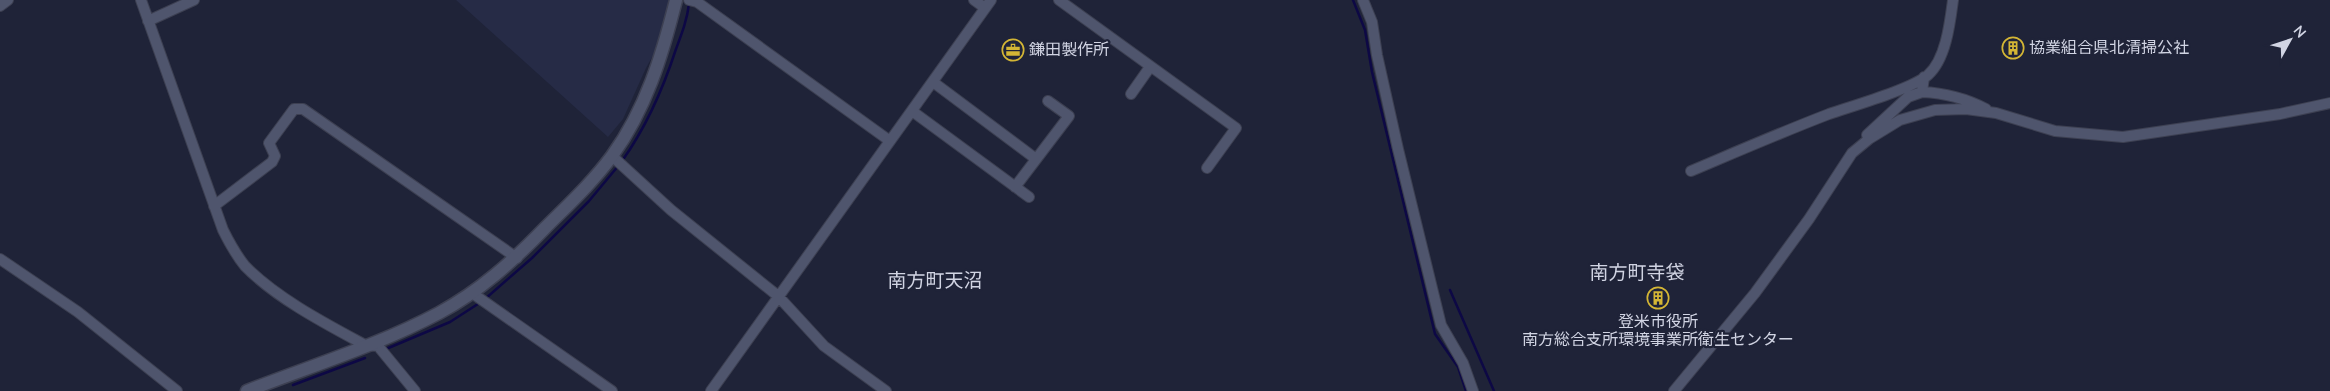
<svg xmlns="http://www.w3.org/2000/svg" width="2330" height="391" viewBox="0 0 2330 391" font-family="'Nunito Sans','Noto Sans JP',sans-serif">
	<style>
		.built { fill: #262b46 }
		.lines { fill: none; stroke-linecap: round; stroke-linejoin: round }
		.stream { stroke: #0d0845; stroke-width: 2.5 }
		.minor-casing { stroke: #3d4052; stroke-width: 12 }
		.tertiary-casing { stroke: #3d4052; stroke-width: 15 }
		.minor { stroke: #4f556d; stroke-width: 10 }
		.tertiary { stroke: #4f556d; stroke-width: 12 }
		.labels { text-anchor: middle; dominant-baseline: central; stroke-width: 4.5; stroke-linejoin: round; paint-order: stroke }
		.poi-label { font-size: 16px; fill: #d1d4e3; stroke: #1f2338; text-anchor: start }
		.quarter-label { font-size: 19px; fill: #d1d4e3; stroke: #1f2338 }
	</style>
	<rect width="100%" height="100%" fill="#1f2338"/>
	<path class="built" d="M 456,0 L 669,0 L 660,43 L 646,68 L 623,119 L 608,137 Z"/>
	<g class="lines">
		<path class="stream" d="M 1353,0 L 1365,30 L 1372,72 L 1435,334 L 1458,367 L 1466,391
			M 622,161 C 647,126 663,89 676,49 C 682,33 687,20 689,4
			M 1450,290 L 1494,391
			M 485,299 L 532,258 L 589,201 L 619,165
			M 386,349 L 450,322 L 481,302
			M 293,385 L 365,358"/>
		<g class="minor-casing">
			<path id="minor" d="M 141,0 L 223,230 C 229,242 236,255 245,266 C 276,298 326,324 365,345 L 378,346 L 415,391
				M 689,0 L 697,2 L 890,141
				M 974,0 L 985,8
				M 1059,0 L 1236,128 L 1207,168
				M 1363,0 L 1372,22 L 1377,55 L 1398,149 L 1441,325 L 1463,363 L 1473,391
				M 0,6 L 8,0
				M 148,21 L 194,0
				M 933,82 L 1036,159
				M 1922,92 C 1945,93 1965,98 1986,109
				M 1131,94 L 1150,67
				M 912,111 L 1029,197
				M 1867,135 L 1908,97 L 1922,92 L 1924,77
				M 612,156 L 671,210 L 778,296 L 824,346 L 886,391
				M 1691,171 C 1736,152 1782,132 1829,114 C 1852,106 1912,89 1928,75 C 1946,59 1950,23 1953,0
				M 1015,187 L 1069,116 L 1048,101
				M 214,206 L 272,162 L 275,156 L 269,143 L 294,109 L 303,109 L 517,258
				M 0,259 L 78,312 L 177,391
				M 472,293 L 612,391
				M 711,391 L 991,0
				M 1674,391 L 1755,293 L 1809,219 L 1852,153 L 1869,139 L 1900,120 L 1935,110 L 1966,109 L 1996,113 L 2055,131 L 2123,137 L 2280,114 L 2330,103"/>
		</g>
		<g class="tertiary-casing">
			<path id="tertiary" d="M 247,391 C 311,366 379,345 439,313 C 480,291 513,261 545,228 C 568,205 592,183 612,156 C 646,109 662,56 676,0"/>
		</g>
		<use href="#minor" class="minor"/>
		<use href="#tertiary" class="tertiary"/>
	</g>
	<defs>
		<g id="building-ring" transform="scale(1.125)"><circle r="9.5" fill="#1f2338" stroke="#d4b635" stroke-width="1.5"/><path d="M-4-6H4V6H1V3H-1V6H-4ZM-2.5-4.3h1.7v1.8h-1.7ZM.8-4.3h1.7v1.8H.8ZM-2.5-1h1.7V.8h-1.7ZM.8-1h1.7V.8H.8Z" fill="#d4b635"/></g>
		<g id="office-ring" transform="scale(1.125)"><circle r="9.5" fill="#1f2338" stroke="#d4b635" stroke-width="1.5"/><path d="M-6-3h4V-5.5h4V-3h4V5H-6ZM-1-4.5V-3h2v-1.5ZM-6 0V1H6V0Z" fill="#d4b635"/></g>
	</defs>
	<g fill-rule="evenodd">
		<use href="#building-ring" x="2013" y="48"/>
		<use href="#office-ring" x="1013" y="50"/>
		<use href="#building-ring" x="1658" y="298"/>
	</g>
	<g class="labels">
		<g class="poi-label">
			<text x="2029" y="48">協業組合県北清掃公社</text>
			<text x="1029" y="50">鎌田製作所</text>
			<text x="1658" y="322" text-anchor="middle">登米市役所<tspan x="1658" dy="18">南方総合支所環境事業所衛生センター</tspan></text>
		</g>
		<g class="quarter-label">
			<text x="1637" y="273">南方町寺袋</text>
			<text x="935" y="281">南方町天沼</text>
		</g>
	</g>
	<g transform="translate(2290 40) rotate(50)" stroke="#1f2338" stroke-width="4" paint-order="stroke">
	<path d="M0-4L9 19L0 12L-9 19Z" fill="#d1d4e3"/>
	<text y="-8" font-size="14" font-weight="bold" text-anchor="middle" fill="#d1d4e3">N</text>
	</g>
</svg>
